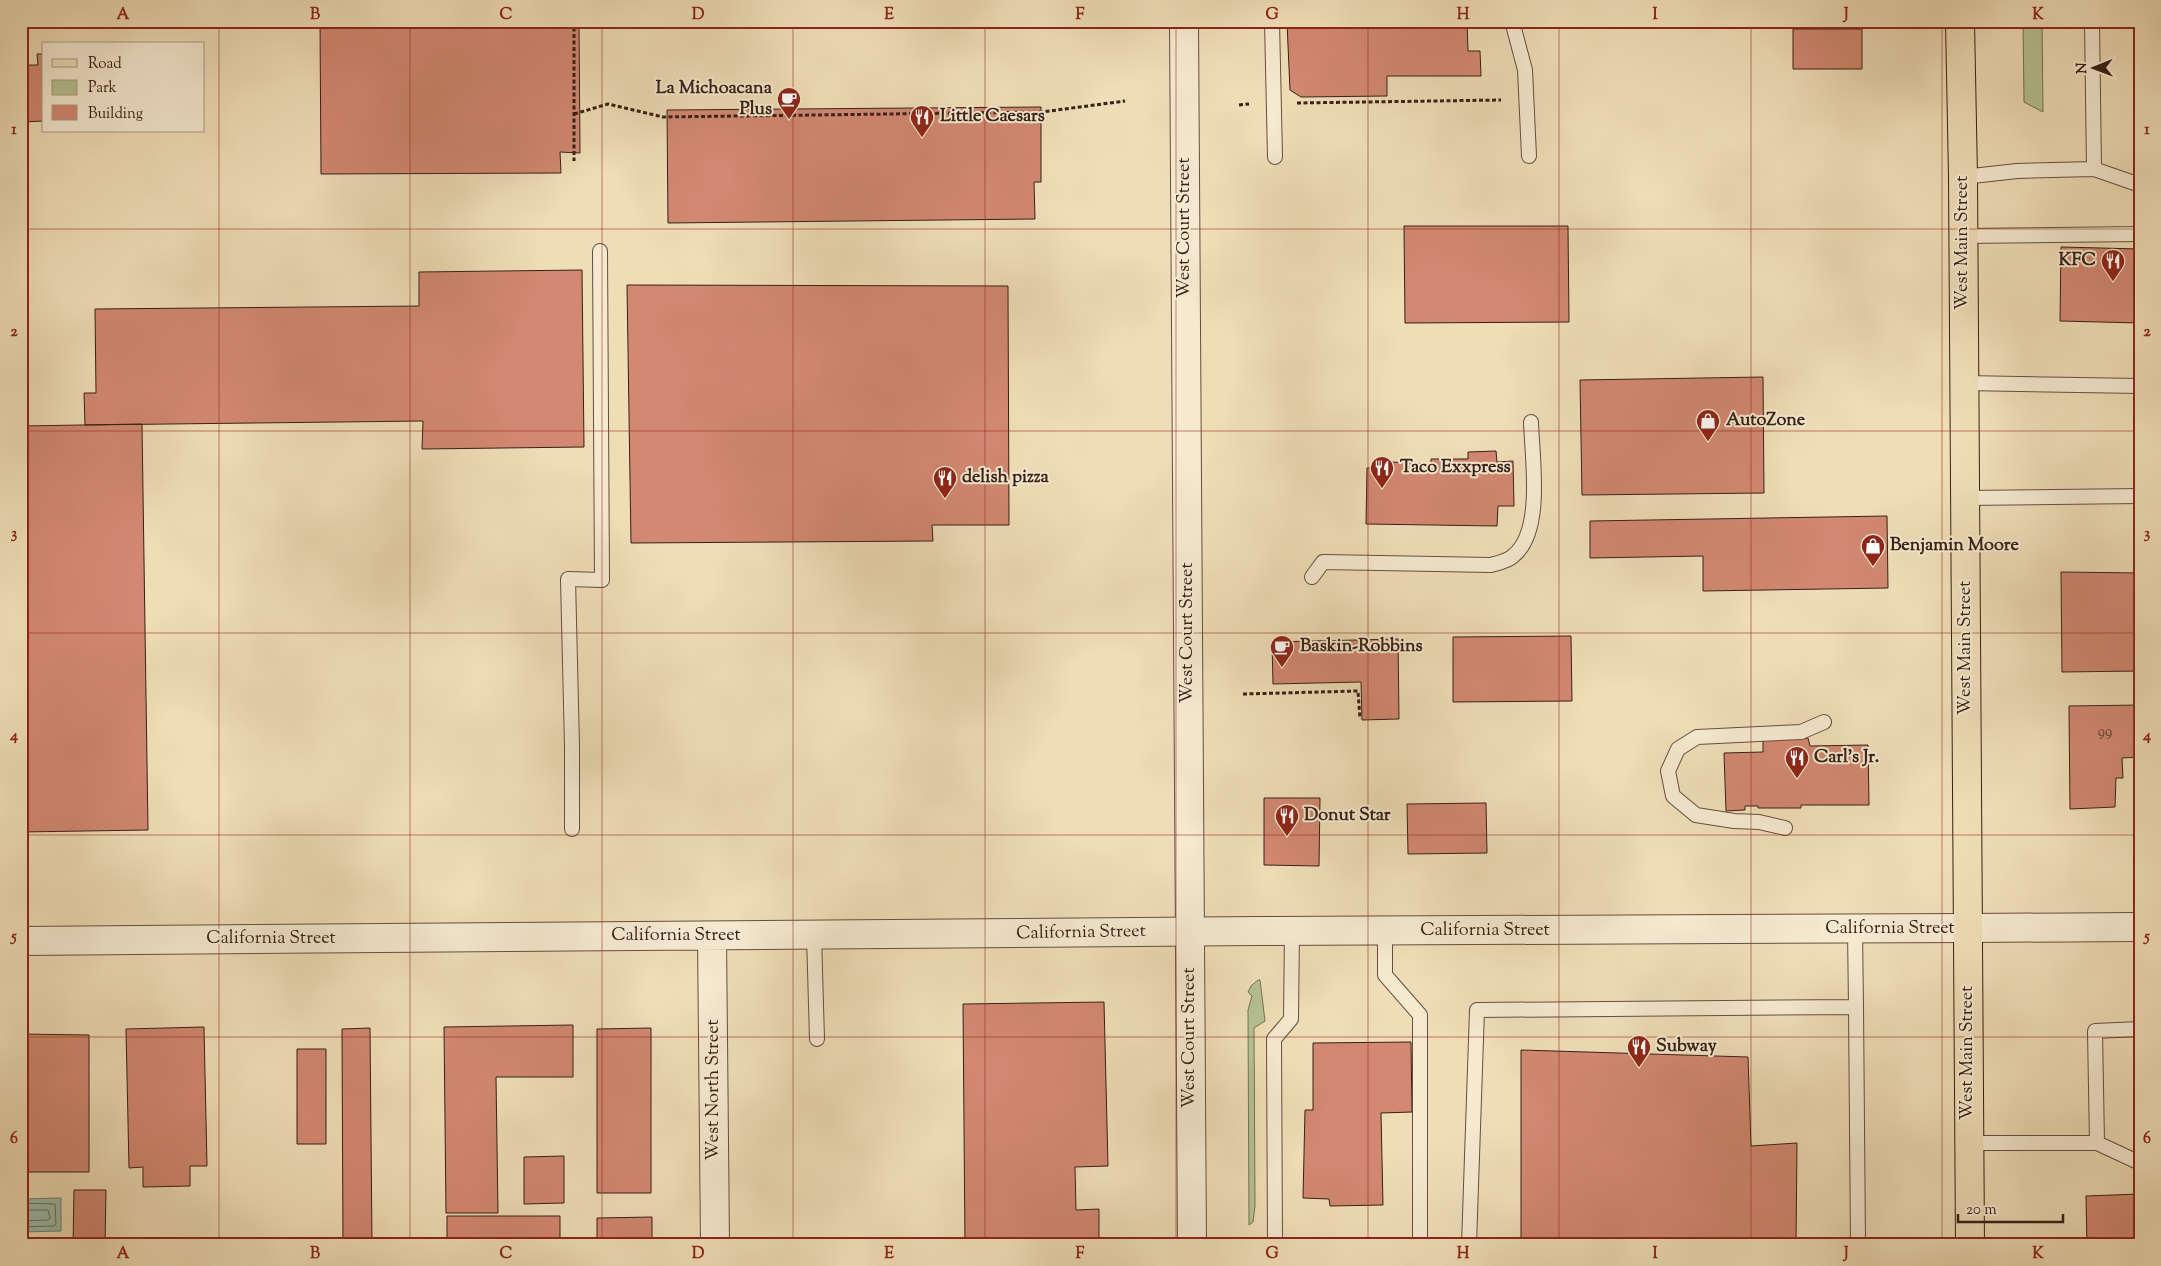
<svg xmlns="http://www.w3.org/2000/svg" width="2161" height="1266" viewBox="0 0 2161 1266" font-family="'Sorts Mill Goudy',serif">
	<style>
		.green { fill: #b5c292; stroke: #767154 }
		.water { fill: #9bbda9; stroke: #737e6e }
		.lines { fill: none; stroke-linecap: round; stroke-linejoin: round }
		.shore { stroke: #696e5f; stroke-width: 1 }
		.building { fill: #d28872; stroke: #372015 }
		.service-casing { stroke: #654f3e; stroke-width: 16 }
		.minor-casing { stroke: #654f3e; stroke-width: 30 }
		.tertiary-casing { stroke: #654f3e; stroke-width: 30 }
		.primary-casing { stroke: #372015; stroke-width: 30 }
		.path { stroke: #372015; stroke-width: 3; stroke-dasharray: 4 2.5; stroke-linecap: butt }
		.service { stroke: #f5e9d0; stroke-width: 14 }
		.minor { stroke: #f5e9d0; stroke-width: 28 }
		.tertiary { stroke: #f5e9d0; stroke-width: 28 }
		.primary { stroke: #efddb7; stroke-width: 28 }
		.grid { fill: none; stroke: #8f2418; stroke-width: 1; stroke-opacity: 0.55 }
		.labels { text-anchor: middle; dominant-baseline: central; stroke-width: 4; stroke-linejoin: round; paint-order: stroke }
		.number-label { font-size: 15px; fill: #5e3a2c }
		.poi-label { font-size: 18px; font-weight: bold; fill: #372015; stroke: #f5e9d0; text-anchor: start }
		.street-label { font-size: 18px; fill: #372015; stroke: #f5e9d0 }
		.neatline { fill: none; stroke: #8f2418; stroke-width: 2 }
		.grid-label { font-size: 16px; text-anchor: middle; font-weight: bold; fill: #8f2418 }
	</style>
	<rect width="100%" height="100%" fill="#efddb7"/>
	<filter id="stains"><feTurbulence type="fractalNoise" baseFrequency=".004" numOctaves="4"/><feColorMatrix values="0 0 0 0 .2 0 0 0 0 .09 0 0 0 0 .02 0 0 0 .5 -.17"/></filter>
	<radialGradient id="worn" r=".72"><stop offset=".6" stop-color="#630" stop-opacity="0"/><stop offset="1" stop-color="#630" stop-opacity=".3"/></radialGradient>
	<path class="green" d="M 2023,21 L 2042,21 L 2043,112 L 2024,102 Z
		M 1258,980 L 1260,980 L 1265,1021 L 1254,1028 L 1255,1206 L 1253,1222 L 1249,1225 L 1248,1010 L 1252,996 L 1248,992 L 1251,986 Z"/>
	<path class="water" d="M 61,1198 L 61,1231 L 21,1232 L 21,1199 Z"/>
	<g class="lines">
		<path class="shore" d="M 21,1203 L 55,1204 L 56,1224 L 54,1226 L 21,1227
			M 21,1210 L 48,1210 L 50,1218 L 48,1220 L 21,1221"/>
	</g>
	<path class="building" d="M 320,21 L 579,21 L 580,153 L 560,152 L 561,173 L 321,174 Z
		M 1289,21 L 1467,21 L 1468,51 L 1480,51 L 1481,76 L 1387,76 L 1387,96 L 1301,97 L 1290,90 L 1287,23 Z
		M 1793,29 L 1862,29 L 1862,69 L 1793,69 Z
		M 37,54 L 44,54 L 44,121 L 21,122 L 21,65 L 38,65 Z
		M 1041,107 L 1041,182 L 1034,182 L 1035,219 L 668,223 L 667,110 Z
		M 1404,226 L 1568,226 L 1569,322 L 1405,323 Z
		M 2061,247 L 2140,249 L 2140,323 L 2060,321 Z
		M 582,270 L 584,447 L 422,449 L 423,421 L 85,425 L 84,393 L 96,393 L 95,309 L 419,306 L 419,272 Z
		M 627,285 L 1008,286 L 1009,525 L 932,525 L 933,541 L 631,543 Z
		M 1763,377 L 1764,493 L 1582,495 L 1580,380 Z
		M 142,424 L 148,830 L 21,832 L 21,426 Z
		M 1496,451 L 1497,462 L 1513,461 L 1514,506 L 1498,506 L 1497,526 L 1366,524 L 1367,468 L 1389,468 L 1390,462 L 1431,464 L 1431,459 L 1468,459 L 1468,452 Z
		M 1887,516 L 1888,588 L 1703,591 L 1703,556 L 1590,558 L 1590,521 Z
		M 2061,572 L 2140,573 L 2140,671 L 2062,672 Z
		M 1571,636 L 1572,701 L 1453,702 L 1453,637 Z
		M 1398,639 L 1399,719 L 1362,720 L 1361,682 L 1273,684 L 1272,642 Z
		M 2140,705 L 2140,757 L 2122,758 L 2123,778 L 2116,778 L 2115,807 L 2070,809 L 2069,706 Z
		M 1808,738 L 1810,746 L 1868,745 L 1869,805 L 1801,805 L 1801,808 L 1758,808 L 1758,806 L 1745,806 L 1745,810 L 1726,811 L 1724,753 L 1763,752 L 1763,740 Z
		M 1264,798 L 1320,798 L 1319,866 L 1264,865 Z
		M 1486,803 L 1487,853 L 1408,854 L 1407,804 Z
		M 1104,1002 L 1108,1166 L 1075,1167 L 1076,1210 L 1099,1209 L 1099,1245 L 965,1245 L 963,1004 Z
		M 573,1025 L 573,1077 L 496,1077 L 498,1213 L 446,1213 L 444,1027 Z
		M 204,1027 L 207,1166 L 190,1166 L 190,1186 L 143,1187 L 143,1167 L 129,1168 L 126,1029 Z
		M 370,1028 L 372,1245 L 343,1245 L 342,1029 Z
		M 651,1028 L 651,1193 L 597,1193 L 597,1029 Z
		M 21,1034 L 89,1035 L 89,1172 L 21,1172 Z
		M 1411,1042 L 1412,1112 L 1381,1113 L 1383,1205 L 1330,1206 L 1329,1199 L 1303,1198 L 1305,1110 L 1313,1110 L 1313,1043 Z
		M 297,1049 L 326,1049 L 326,1144 L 297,1144 Z
		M 1521,1050 L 1748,1057 L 1751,1146 L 1797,1143 L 1796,1245 L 1479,1245 L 1521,1240 Z
		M 564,1156 L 564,1203 L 524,1204 L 524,1157 Z
		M 74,1190 L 106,1190 L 105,1245 L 73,1245 Z
		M 2140,1194 L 2140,1245 L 2087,1245 L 2086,1196 Z
		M 447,1216 L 560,1216 L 560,1245 L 447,1245 Z
		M 652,1217 L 652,1245 L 597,1245 L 597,1218 Z"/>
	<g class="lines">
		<g class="service-casing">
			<path id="service" d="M 1272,21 L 1275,157
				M 1512,21 L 1525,70 L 1529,156
				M 2092,21 L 2094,169
				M 1963,177 L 2017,171 L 2094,169 L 2140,185
				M 1963,236 L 2140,234
				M 1964,383 L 2140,386
				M 1965,498 L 2140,496
				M 1312,577 L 1323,562 L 1491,565 C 1498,563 1508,561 1513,556 C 1544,532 1532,458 1531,422
				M 1785,828 L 1759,822 L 1734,821 L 1696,815 L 1673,796 L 1668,771 L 1678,749 L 1697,737 L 1801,732 L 1824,722
				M 572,829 L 572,746 L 568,579 L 602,580 L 600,251
				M 1855,929 L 1856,1007
				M 1385,931 L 1385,975 L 1420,1015 L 1420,1245
				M 814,935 L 817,1039
				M 1969,1143 L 2097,1143 L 2140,1163
				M 2097,1143 L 2095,1031 L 2140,1029
				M 1275,1245 L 1274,1039 L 1291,1019 L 1292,931
				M 1469,1245 L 1477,1010 L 1856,1007 L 1858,1245"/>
		</g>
		<g class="minor-casing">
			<path id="minor" d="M 712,936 L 715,1245
				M 21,941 L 1258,931 L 1968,928"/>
		</g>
		<g class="tertiary-casing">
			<path id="tertiary" d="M 1184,21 L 1192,1245
				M 1968,928 L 2140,927"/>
		</g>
		<g class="primary-casing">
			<path id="primary" d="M 1960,21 L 1963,177 L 1970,1245"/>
		</g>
		<path class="path" d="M 574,21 L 574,161
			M 1297,103 L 1501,100
			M 1239,105 L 1249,104
			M 574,114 L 608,104 L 663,117 L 1042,112 L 1125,101
			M 1243,694 L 1358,691 L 1360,719"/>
		<use href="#service" class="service"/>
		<use href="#minor" class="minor"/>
		<use href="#tertiary" class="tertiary"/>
		<use href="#primary" class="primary"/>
	</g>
	<path class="grid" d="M 219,21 L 219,1245M 410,21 L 410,1245M 602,21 L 602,1245M 793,21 L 793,1245M 985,21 L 985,1245M 1176,21 L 1176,1245M 1368,21 L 1368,1245M 1559,21 L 1559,1245M 1751,21 L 1751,1245M 1942,21 L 1942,1245M 21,229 L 2140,229M 21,431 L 2140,431M 21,633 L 2140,633M 21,835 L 2140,835M 21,1037 L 2140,1037"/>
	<defs>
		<g id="cafe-pin" transform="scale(1.25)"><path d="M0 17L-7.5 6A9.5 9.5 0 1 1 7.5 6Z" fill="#8f2418" stroke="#f5e9d0"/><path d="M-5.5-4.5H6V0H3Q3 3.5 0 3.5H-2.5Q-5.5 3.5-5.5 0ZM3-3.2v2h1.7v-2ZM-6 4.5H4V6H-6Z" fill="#fff"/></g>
		<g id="restaurant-pin" transform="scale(1.25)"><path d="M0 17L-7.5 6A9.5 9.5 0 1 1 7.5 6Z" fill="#8f2418" stroke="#f5e9d0"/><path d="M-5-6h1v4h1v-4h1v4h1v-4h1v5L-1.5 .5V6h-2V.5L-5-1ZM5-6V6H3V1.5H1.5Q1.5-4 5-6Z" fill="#fff"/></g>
		<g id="shop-pin" transform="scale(1.25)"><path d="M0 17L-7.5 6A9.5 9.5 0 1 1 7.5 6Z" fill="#8f2418" stroke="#f5e9d0"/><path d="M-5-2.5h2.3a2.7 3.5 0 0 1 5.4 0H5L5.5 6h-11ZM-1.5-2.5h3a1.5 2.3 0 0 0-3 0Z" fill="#fff"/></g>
	</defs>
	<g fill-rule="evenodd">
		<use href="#cafe-pin" x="789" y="99"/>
		<use href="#restaurant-pin" x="922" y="117"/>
		<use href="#restaurant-pin" x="2113" y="261"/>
		<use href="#shop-pin" x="1708" y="421"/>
		<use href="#restaurant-pin" x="1382" y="468"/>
		<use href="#restaurant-pin" x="945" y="478"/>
		<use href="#shop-pin" x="1873" y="546"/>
		<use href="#cafe-pin" x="1282" y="647"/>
		<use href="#restaurant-pin" x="1797" y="758"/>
		<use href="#restaurant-pin" x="1287" y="816"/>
		<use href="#restaurant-pin" x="1639" y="1047"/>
	</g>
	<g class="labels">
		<g class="number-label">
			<text x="2105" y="732">99</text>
		</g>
		<g class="poi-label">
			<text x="772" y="89" text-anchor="end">La Michoacana<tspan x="772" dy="21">Plus</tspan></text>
			<text x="940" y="117">Little Caesars</text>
			<text x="2096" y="261" text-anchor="end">KFC</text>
			<text x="1726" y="421">AutoZone</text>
			<text x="1400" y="468">Taco Exxpress</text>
			<text x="962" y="478">delish pizza</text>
			<text x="1890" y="546">Benjamin Moore</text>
			<text x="1300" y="647">Baskin-Robbins</text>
			<text x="1814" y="758">Carl's Jr.</text>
			<text x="1304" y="816">Donut Star</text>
			<text x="1656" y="1047">Subway</text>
		</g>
		<g class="street-label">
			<text transform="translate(1185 228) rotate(-90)">West Court Street</text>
			<text transform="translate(1963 243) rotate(-90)">West Main Street</text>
			<text transform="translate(1188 633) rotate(-90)">West Court Street</text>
			<text transform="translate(1966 648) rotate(-90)">West Main Street</text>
			<text x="1890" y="929">California Street</text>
			<text x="1485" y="931">California Street</text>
			<text transform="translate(1081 933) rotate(-1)">California Street</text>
			<text x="676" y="936">California Street</text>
			<text x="271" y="939">California Street</text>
			<text transform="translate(1190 1038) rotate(-90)">West Court Street</text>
			<text transform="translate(1968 1053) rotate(-90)">West Main Street</text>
			<text transform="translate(714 1090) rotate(-90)">West North Street</text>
		</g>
	</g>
	<rect width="2161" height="1266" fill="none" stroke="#efddb7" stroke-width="55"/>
	<rect x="42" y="42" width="162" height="90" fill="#f5e9d0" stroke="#a99985"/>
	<rect x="52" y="59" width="25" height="8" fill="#efddb7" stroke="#a99985"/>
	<text x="88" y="68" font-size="15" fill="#372015">Road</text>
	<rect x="52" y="80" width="25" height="15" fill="#b5c292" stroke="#a99985"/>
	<text x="88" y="92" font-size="15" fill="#372015">Park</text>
	<rect x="52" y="105" width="25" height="15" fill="#d28872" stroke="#a99985"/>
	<text x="88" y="118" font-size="15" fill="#372015">Building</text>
	<g transform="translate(2094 68) rotate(269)" stroke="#f5e9d0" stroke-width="4" paint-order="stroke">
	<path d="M0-4L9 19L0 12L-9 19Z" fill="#372015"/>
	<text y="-8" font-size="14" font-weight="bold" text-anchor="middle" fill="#372015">N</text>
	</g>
	<path d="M1958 1214v8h105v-8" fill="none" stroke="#372015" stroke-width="2.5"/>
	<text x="1966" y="1214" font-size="15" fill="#372015" stroke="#f5e9d0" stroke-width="4" paint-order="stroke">20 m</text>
	<rect x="28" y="28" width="2106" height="1210" class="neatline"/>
	<g class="grid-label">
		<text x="123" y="19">A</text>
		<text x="315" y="19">B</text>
		<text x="506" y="19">C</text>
		<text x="698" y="19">D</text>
		<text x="889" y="19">E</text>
		<text x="1080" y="19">F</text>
		<text x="1272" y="19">G</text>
		<text x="1463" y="19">H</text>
		<text x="1655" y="19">I</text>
		<text x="1846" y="19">J</text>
		<text x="2038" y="19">K</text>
		<text x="14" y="134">1</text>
		<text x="2147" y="134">1</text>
		<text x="14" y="336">2</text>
		<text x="2147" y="336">2</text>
		<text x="14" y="538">3</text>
		<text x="2147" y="538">3</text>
		<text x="14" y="740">4</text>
		<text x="2147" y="740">4</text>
		<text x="14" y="941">5</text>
		<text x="2147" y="941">5</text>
		<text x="14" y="1143">6</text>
		<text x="2147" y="1143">6</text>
		<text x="123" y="1258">A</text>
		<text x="315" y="1258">B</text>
		<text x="506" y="1258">C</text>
		<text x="698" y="1258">D</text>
		<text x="889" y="1258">E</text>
		<text x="1080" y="1258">F</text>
		<text x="1272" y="1258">G</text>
		<text x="1463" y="1258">H</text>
		<text x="1655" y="1258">I</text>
		<text x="1846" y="1258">J</text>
		<text x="2038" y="1258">K</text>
	</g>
	<rect width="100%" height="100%" filter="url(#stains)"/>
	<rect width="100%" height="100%" fill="url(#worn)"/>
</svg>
